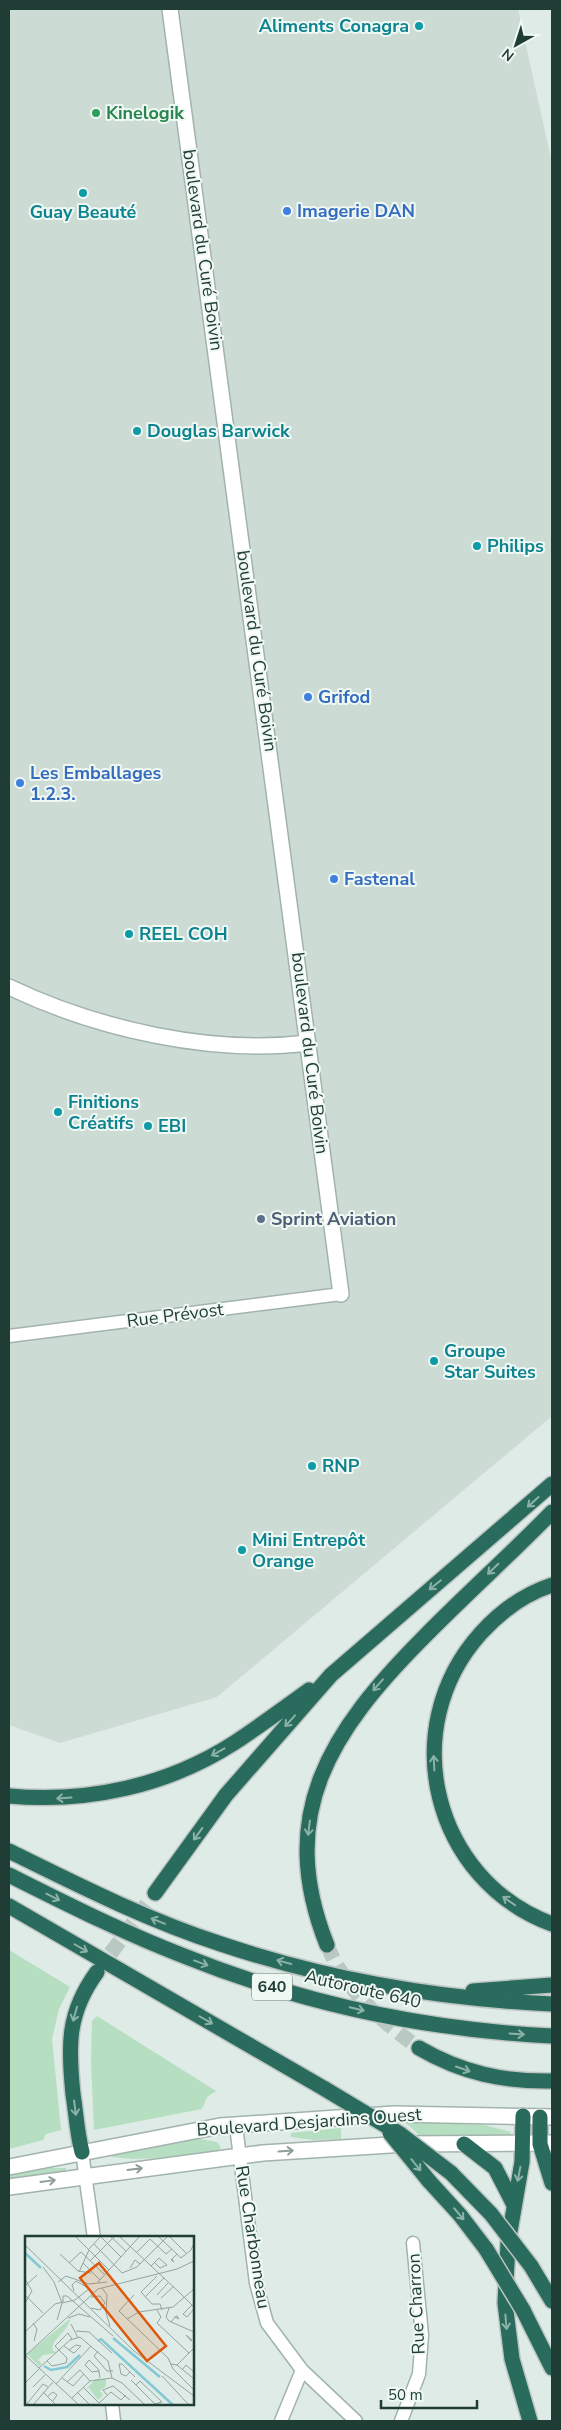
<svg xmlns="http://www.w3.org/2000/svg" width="561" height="2430" viewBox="0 0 561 2430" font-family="'Nunito Sans',sans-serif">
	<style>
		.built { fill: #cddbd5 }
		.green { fill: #b6dec0 }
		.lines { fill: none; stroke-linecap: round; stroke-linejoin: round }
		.motorway-tunnel { stroke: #b9c8c2; stroke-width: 15; stroke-dasharray: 15 8; stroke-linecap: butt }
		.minor-casing { stroke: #a2b3ad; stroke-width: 15 }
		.tertiary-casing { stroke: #a2b3ad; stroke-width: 18 }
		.motorway-casing { stroke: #bcc5c2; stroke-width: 18 }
		.minor { stroke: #fff; stroke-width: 12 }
		.tertiary { stroke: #fff; stroke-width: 15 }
		.motorway { stroke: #296b5c; stroke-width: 15 }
		.motorway-bridge-casing { stroke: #bcc5c2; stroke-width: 18; stroke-linecap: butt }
		.motorway-bridge { stroke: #296b5c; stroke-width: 15 }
		.oneway { stroke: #8cb2a8 }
		.oneway2 { stroke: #8f9e9a }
		.culture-dot { fill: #0f9aa8; stroke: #f0f8f4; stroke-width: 2 }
		.leisure-dot { fill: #2e9e5b; stroke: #f0f8f4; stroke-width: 2 }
		.shop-dot { fill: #3f7fe0; stroke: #f0f8f4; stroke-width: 2 }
		.service-dot { fill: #5c6f8a; stroke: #f0f8f4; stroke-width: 2 }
		.labels { text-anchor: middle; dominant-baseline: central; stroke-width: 4; stroke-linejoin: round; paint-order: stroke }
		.shield { fill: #f0f8f4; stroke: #5e756e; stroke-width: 1 }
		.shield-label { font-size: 16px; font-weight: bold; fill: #1f3d34 }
		.culture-label { font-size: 18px; font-weight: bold; fill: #0d838f; stroke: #f0f8f4; text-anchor: start }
		.leisure-label { font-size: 18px; font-weight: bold; fill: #27864d; stroke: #f0f8f4; text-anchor: start }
		.shop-label { font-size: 18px; font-weight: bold; fill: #366cbe; stroke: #f0f8f4; text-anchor: start }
		.street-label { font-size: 18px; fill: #1f3d34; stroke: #f0f8f4 }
		.service-label { font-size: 18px; font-weight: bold; fill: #4e5e75; stroke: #f0f8f4; text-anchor: start }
		.inset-river { fill: none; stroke: #83c9d5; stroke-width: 2.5 }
		.inset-road { fill: none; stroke: #92a59f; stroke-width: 1 }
		.view { fill: #de580e; fill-opacity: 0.15; stroke: #de580e; stroke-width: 2.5 }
		.inset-edge { fill: none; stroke: #1f3d34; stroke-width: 2.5 }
	</style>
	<rect width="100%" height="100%" fill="#dfebe6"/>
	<path class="built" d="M 9,9 L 518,9 L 552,163 L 552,1416 L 217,1697 L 60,1743 L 9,1725 Z"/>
	<path class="green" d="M 9,1950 L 70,1987 L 59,2009 L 52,2039 L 61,2130 L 46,2134 L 43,2140 L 9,2149 Z
		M 97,2016 L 216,2091 L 207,2097 L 202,2109 L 94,2130 L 91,2062 L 92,2021 Z
		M 405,2122 L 484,2125 L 511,2132 L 510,2135 L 420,2136 Z
		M 341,2128 L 341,2139 L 313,2140 L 291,2137 L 291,2133 Z
		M 199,2139 L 217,2142 L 221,2148 L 217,2151 C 183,2155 147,2162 112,2157 L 112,2155 L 173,2142 Z
		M 50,2168 L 66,2168 L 66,2171 L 9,2179 L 9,2175 Z"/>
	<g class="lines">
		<path class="motorway-tunnel" d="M 327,1945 C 346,1991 380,2020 419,2048
			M 97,1972 L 155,1893"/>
		<g class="minor-casing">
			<path id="minor" d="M 9,1336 L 341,1294
				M 236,2126 L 256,2283 L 267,2323 L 302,2370 L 356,2421
				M 82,2152 L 94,2238
				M 112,2404 L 114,2421
				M 281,2421 L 302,2370
				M 401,2421 L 419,2374 L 422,2335 L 413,2243"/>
		</g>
		<g class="tertiary-casing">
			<path id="tertiary" d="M 170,9 L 341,1294
				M 9,987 C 97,1029 211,1055 308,1043
				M 9,2167 L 220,2126 L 394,2114 L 552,2117
				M 9,2187 L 263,2153 L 406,2144 L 552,2143"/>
		</g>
		<g class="motorway-casing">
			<path id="motorway" d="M 552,1585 C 525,1594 500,1612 481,1633 C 395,1728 433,1880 552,1924
				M 9,1796 C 88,1803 167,1786 234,1743 C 260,1726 284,1708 309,1690
				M 9,1851 C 78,1885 147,1920 221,1944 C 328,1980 440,1999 552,2004
				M 9,1875 C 67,1904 124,1933 184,1956 C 301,2003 427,2030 552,2036
				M 155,1893 L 226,1795 L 331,1675 L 552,1484
				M 9,1906 L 325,2089
				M 327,1945 C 275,1814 331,1731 422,1639 C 464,1596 510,1555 552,1512
				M 473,1991 L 552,1985
				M 419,2048 C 462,2073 504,2082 552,2081
				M 523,2116 L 522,2162 L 508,2243 L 505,2303 L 512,2359 L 530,2421
				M 540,2117 L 540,2144 L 552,2183
				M 464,2144 L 495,2168 L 513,2203
				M 82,2152 C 77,2133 76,2113 73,2094 C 68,2046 67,2013 97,1972
				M 451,2173 L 491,2214
				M 429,2181 L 460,2215 L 486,2249
				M 531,2266 L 552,2301
				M 523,2310 L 552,2368"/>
		</g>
		<use href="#minor" class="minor"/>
		<use href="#tertiary" class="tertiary"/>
		<use href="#motorway" class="motorway"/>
		<g class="motorway-bridge-casing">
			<path id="motorway-bridge" d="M 325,2089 L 400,2134 L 451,2173
				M 390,2133 L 429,2181
				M 491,2214 L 531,2266
				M 486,2249 L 523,2310"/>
		</g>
		<use href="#motorway-bridge" class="motorway-bridge"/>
	</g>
	<defs><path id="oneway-shaft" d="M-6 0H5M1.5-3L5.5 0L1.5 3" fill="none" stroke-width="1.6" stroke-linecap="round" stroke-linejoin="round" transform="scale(1.25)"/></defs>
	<g class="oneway">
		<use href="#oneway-shaft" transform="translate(533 1502) rotate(138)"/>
		<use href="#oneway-shaft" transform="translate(493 1569) rotate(136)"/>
		<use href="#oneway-shaft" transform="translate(435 1585) rotate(141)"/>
		<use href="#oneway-shaft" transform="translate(378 1685) rotate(131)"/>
		<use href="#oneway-shaft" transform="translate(290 1721) rotate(132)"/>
		<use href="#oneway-shaft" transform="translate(218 1752) rotate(151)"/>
		<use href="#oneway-shaft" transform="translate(434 1763) rotate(-93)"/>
		<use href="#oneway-shaft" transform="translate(64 1798) rotate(176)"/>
		<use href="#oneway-shaft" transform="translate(309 1828) rotate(97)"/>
		<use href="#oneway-shaft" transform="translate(198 1834) rotate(126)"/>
		<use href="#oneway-shaft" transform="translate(53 1897) rotate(27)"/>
		<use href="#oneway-shaft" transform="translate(509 1901) rotate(-145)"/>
		<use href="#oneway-shaft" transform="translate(158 1921) rotate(-158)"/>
		<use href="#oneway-shaft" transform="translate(81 1948) rotate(30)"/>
		<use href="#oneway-shaft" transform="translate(284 1962) rotate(-165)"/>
		<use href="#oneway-shaft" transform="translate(201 1963) rotate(20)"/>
		<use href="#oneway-shaft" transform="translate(357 2009) rotate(13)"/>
		<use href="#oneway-shaft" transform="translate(75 2014) rotate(106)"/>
		<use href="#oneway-shaft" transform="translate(206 2020) rotate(30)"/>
		<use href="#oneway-shaft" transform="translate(517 2034) rotate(4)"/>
		<use href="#oneway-shaft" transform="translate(463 2069) rotate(19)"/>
		<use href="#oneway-shaft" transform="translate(75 2108) rotate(83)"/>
		<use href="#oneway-shaft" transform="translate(416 2165) rotate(51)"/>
		<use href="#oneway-shaft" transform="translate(519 2174) rotate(101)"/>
		<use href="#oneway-shaft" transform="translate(459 2214) rotate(50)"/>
		<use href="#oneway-shaft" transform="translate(506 2322) rotate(85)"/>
	</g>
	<g class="oneway2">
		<use href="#oneway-shaft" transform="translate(286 2151) rotate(-4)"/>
		<use href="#oneway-shaft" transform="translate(135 2169) rotate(-7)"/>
		<use href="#oneway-shaft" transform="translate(48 2181) rotate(-8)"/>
	</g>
	<g class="culture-dot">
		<circle cx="419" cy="26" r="5"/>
		<circle cx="83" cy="193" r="5"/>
		<circle cx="137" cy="431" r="5"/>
		<circle cx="477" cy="546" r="5"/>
		<circle cx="129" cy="934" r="5"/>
		<circle cx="58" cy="1112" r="5"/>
		<circle cx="148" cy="1126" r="5"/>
		<circle cx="434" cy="1361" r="5"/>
		<circle cx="312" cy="1466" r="5"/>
		<circle cx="242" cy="1550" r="5"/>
	</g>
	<circle class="leisure-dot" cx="96" cy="113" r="5"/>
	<g class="shop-dot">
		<circle cx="287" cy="211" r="5"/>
		<circle cx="308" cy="697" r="5"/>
		<circle cx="20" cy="783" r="5"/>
		<circle cx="334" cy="879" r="5"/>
	</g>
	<circle class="service-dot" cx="261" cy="1219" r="5"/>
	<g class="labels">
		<rect class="shield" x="252" y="1973.5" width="40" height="27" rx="4"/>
		<g class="shield-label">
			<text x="272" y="1987">640</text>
		</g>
		<g class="culture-label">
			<text x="409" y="26" text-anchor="end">Aliments Conagra</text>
			<text x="83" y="212" text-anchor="middle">Guay Beauté</text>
			<text x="147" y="431">Douglas Barwick</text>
			<text x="487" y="546">Philips</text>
			<text x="139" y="934">REEL COH</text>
			<text x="68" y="1102">Finitions<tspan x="68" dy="21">Créatifs</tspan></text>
			<text x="158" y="1126">EBI</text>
			<text x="444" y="1351">Groupe<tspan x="444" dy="21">Star Suites</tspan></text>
			<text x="322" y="1466">RNP</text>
			<text x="252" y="1540">Mini Entrepôt<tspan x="252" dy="21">Orange</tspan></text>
		</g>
		<g class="leisure-label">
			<text x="106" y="113">Kinelogik</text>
		</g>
		<g class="shop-label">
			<text x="297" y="211">Imagerie DAN</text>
			<text x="318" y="697">Grifod</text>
			<text x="30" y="773">Les Emballages<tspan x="30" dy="21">1.2.3.</tspan></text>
			<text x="344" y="879">Fastenal</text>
		</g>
		<g class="street-label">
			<text transform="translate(203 250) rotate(82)">boulevard du Curé Boivin</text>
			<text transform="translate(257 651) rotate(82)">boulevard du Curé Boivin</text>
			<text transform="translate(310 1053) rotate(83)">boulevard du Curé Boivin</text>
			<text transform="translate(175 1315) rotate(-7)">Rue Prévost</text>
			<text transform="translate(363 1989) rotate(13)">Autoroute 640</text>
			<text transform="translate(309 2122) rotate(-4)">Boulevard Desjardins Ouest</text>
			<text transform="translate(253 2237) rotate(81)">Rue Charbonneau</text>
			<text transform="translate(416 2304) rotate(-93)">Rue Charron</text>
		</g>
		<g class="service-label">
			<text x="271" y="1219">Sprint Aviation</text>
		</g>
	</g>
	<g transform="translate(25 2236)">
		<rect width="169" height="169" fill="#dfebe6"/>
		<path d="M 46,82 L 42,91 L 29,106 L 27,113 L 31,117 L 18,119 L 13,124 L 17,128 L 14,130 L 2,118 ZM 71,143 L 81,143 L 81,150 L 75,155 L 78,159 L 73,164 L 64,152 L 61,153 Z" fill="#b6dec0"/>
		<path class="inset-river" d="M 0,17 L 16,32M 88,102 L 135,141M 73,105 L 76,103 L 148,169M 19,130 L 26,134 L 42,131 L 55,119"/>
		<path class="inset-road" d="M 50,0 L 84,34M 85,0 L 101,15M 94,0 L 155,57M 133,0 L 156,22 L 166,14 L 169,7M 144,0 L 162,18M 76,1 L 96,21M 69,8 L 97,37M 0,9 L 109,115 L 169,160M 63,14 L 76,0M 111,17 L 125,3 L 141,18 L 147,13M 35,18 L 53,35 L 66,37M 147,23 L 149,26 L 146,24 L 152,18M 65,25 L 90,0M 44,27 L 56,16 L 79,38M 58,27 L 75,44M 126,30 L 134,22 L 142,29 L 135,32 L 130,27M 18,31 L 29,46 L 37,67 L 32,84M 105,32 L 110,24 L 115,28M 54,36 L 64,14M 97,37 L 112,31 L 143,0M 132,40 L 116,56 L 127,68 L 135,68 L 137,74M 0,43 L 7,55 L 0,67M 33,46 L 41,40 L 64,48 L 82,46M 73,46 L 115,0M 0,50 L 12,39M 77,52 L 82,59 L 81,77 L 85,90M 49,55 L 47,49 L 51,45 L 65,53M 154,56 L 169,71M 0,59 L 18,77M 109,59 L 94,75 L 143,122 L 148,133 L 169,154M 132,59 L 143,47M 66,61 L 75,60 L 80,67 L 75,74 L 66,72M 120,61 L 139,42M 136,62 L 148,51M 37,67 L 50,64 L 64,53M 30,68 L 38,66 L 38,60 L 42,60 L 88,100M 167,69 L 158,78 L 162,81 L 169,73M 144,72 L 141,81 L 144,85 L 169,96M 132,74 L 136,81 L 132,87 L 164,117M 43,82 L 54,78 L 65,81M 102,83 L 114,76 L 148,71 L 169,53M 146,86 L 150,81 L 154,83 L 152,80 L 150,81M 8,87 L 12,93 L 9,105M 46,88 L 53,102M 51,95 L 64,96 L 87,117M 0,96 L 30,68M 161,99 L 167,104 L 166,105 ZM 39,110 L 47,116 L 49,117 L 56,110 L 51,109 L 44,114M 73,115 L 69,120 L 82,135 L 88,135M 0,119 L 54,169M 0,120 L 73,53 L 152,33 L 169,25M 22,125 L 27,130 L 41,127 L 42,122 L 30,110 L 43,97 L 47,103M 146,128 L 152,129 L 169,143M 152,129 L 169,112M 14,132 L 45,104 L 55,101 L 83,125 L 87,142M 157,134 L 161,129 L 169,136M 74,135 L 67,136 L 60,129 L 64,124 L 74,134 L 74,136 L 75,142M 105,136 L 101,140 L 96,138 L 94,128 L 97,128 L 110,141M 137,140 L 164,169M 37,142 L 48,150 L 59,138M 106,144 L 130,168 L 137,166M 42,146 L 55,134 L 65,145M 0,147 L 14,133M 31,148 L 66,110M 111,149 L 115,145 L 137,166M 8,151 L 20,139M 58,151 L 74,167 L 86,156 L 96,164 L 101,159M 18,156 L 31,169M 52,156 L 65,169M 82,159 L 78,154 L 88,150 L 105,164M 23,160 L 28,156 L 32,159 L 28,165M 47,162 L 65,145 L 87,142 L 97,147 L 120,169M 1,169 L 18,148 L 23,151M 8,169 L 28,146"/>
		<path class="view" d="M 74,27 L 141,110 L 122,125 L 55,42 Z"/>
		<rect width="169" height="169" class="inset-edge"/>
	</g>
	<rect width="561" height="2430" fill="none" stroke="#1f3d34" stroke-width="20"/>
	<g transform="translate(516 45) rotate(219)" stroke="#f0f8f4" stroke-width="4" paint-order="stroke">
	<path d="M0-4L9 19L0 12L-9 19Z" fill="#1f3d34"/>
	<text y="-8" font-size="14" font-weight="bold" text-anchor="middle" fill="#1f3d34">N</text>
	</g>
	<path d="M381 2400v8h96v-8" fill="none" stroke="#1f3d34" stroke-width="2.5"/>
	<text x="388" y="2400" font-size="15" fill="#1f3d34" stroke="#f0f8f4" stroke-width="4" paint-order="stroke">50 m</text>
</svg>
